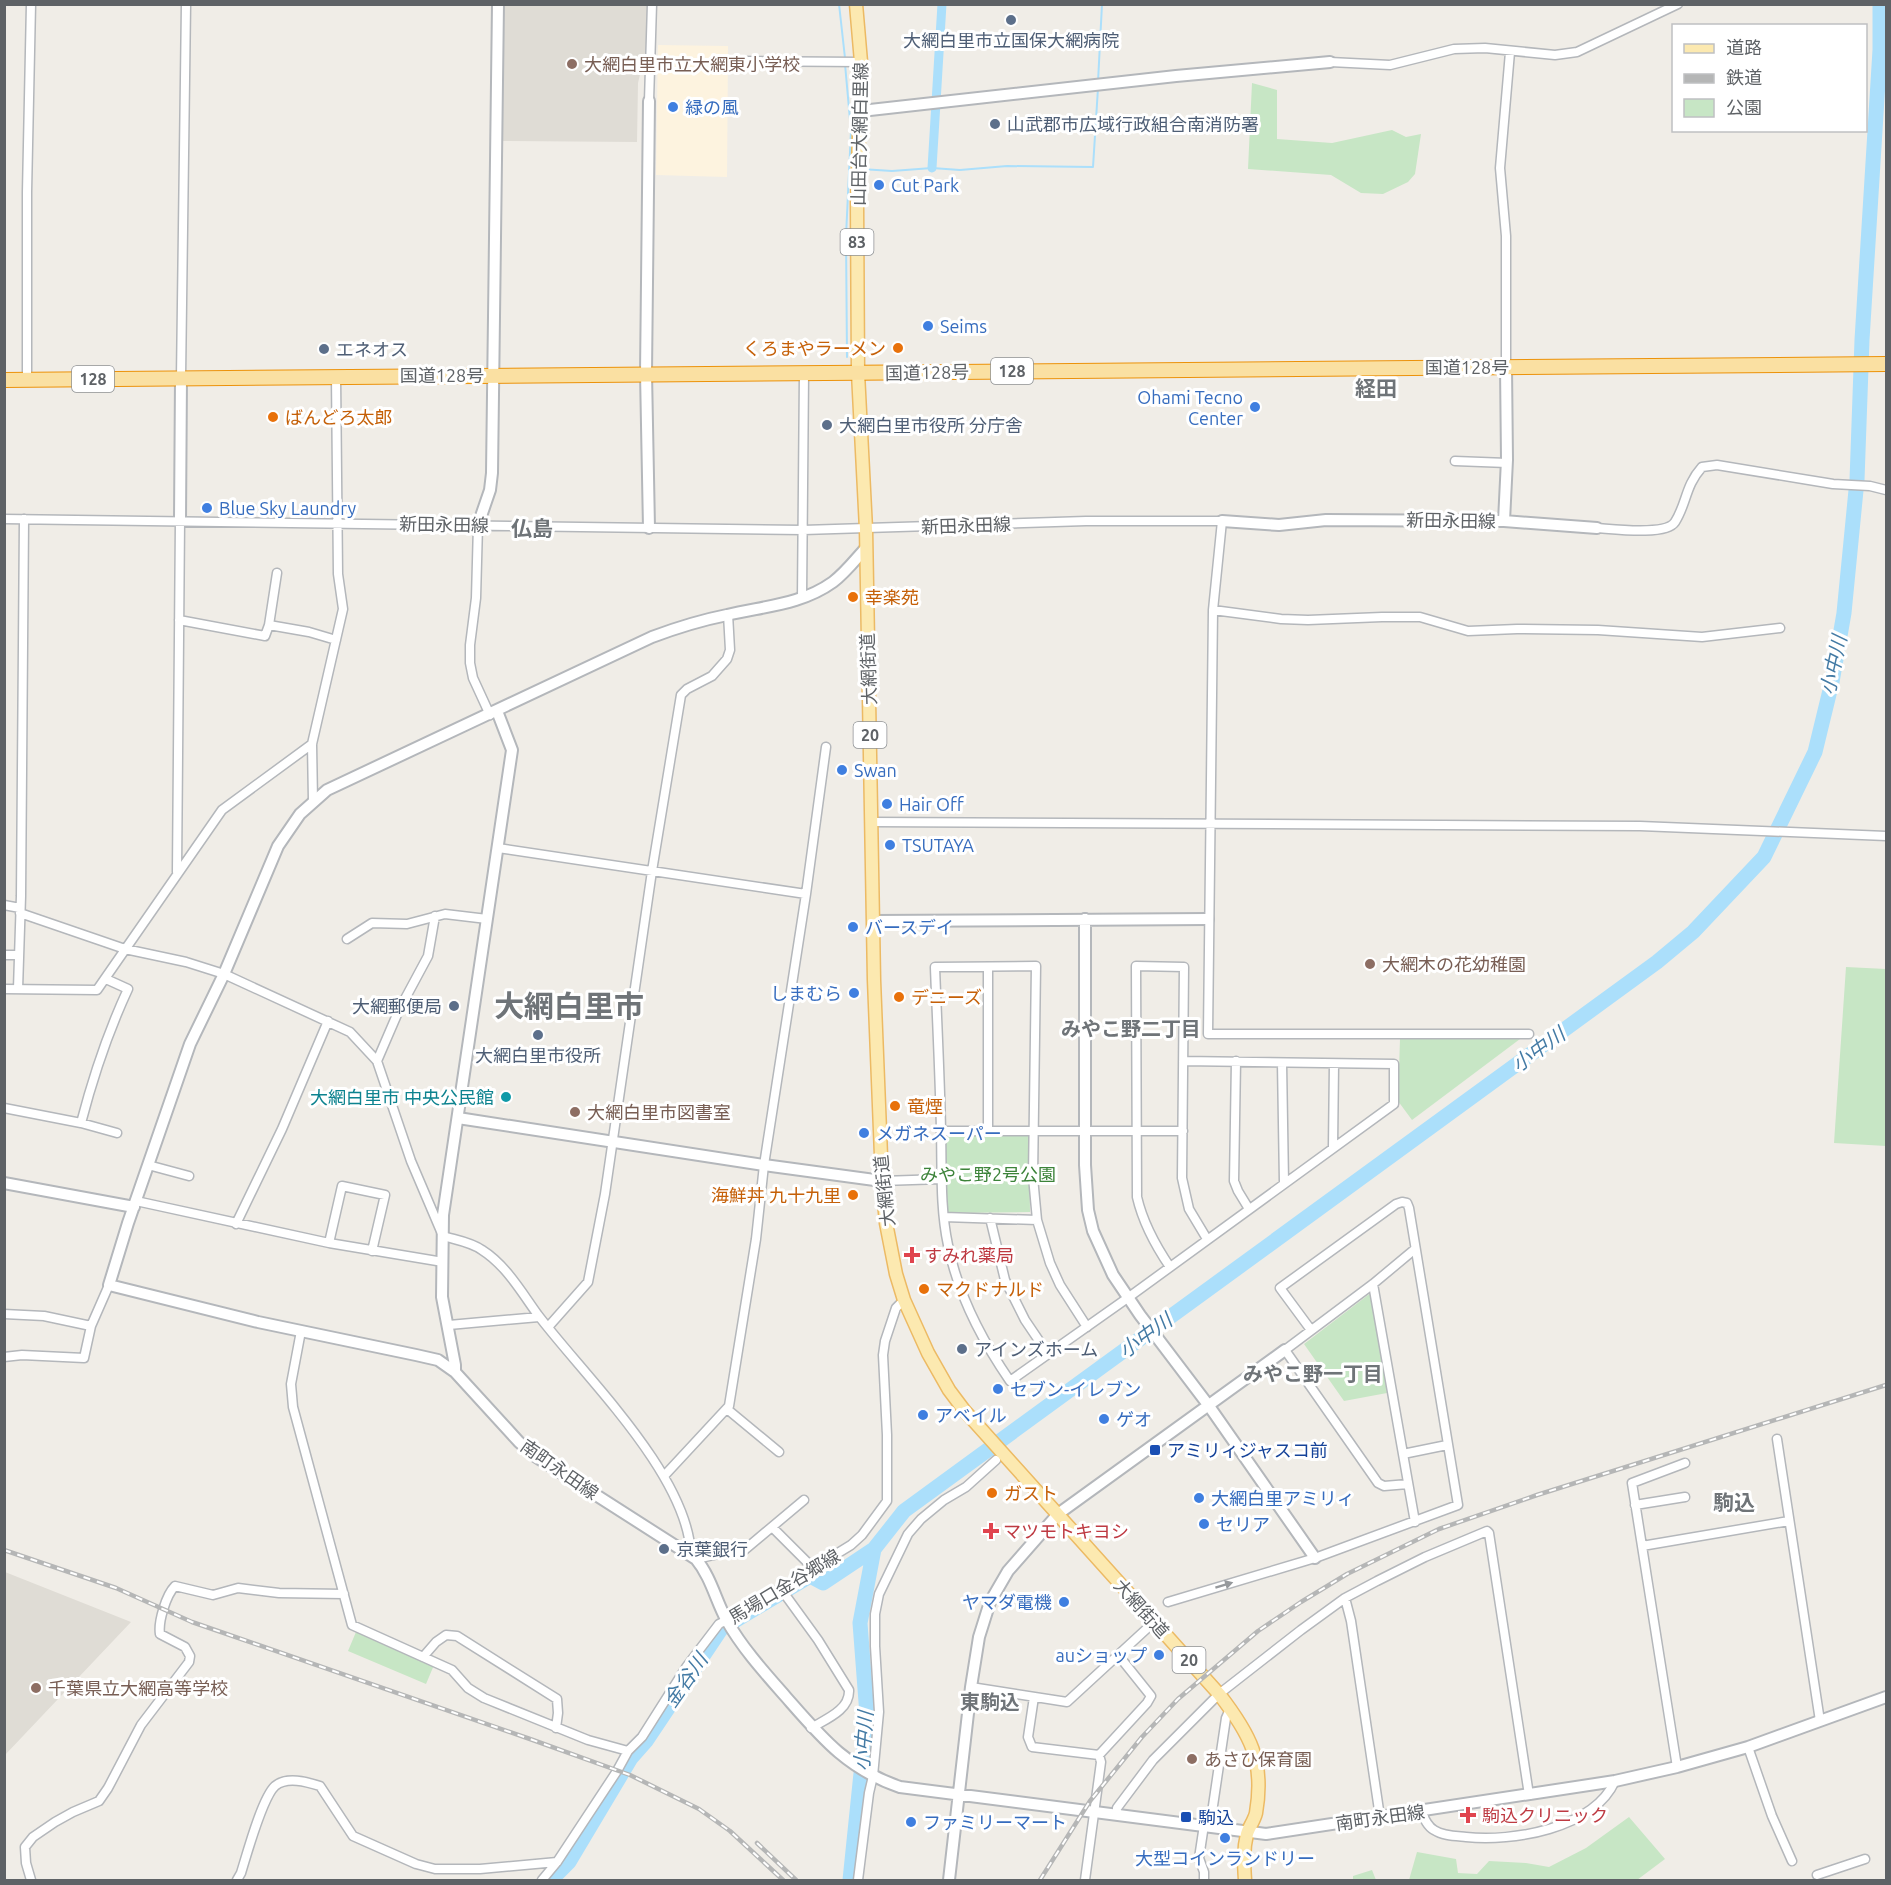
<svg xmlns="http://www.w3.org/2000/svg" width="1891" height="1885" viewBox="0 0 1891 1885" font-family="Ubuntu,'Noto Sans JP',sans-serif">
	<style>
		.commercial { fill: #fdf3df }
		.education { fill: #dfdcd5 }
		.green { fill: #c7e6c5 }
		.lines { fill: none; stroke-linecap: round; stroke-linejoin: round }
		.stream { stroke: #abdffb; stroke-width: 2 }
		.canal { stroke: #abdffb; stroke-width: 9 }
		.river { stroke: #abdffb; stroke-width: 15 }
		.minor-casing { stroke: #b4b7bb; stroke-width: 11 }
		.tertiary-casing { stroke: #b4b7bb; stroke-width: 14 }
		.primary-casing { stroke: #ecba64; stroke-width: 15 }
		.trunk-casing { stroke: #ec920a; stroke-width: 16 }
		.minor { stroke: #fff; stroke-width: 8 }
		.tertiary { stroke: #fff; stroke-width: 10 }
		.primary { stroke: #fce9b0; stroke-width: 12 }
		.trunk { stroke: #fae0a2; stroke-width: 14 }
		.rail-casing { stroke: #b5b6b6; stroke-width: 4.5 }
		.rail { stroke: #fff; stroke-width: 2; stroke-dasharray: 7; stroke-linecap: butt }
		.oneway { fill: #96999c }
		.service-dot { fill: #5c6f8a; stroke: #fff; stroke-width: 2 }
		.education-dot { fill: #8d6e63; stroke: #fff; stroke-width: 2 }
		.shop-dot { fill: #3f7fe0; stroke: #fff; stroke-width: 2 }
		.food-dot { fill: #e8710a; stroke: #fff; stroke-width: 2 }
		.culture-dot { fill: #0f9aa8; stroke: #fff; stroke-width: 2 }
		.health-dot { fill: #e0444e; stroke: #fff; stroke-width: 2 }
		.transit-dot { fill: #1a4fb4; stroke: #fff; stroke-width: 2 }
		.labels { text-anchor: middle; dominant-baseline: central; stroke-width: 6; stroke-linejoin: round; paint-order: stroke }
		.shield { fill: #fff; stroke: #8e9194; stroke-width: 1.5 }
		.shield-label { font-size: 16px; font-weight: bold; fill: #5e6266 }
		.service-label { font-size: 18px; fill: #4e5e75; stroke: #fff; text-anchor: start }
		.education-label { font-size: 18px; fill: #785e54; stroke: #fff; text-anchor: start }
		.shop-label { font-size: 18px; fill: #366cbe; stroke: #fff; text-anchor: start }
		.street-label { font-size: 18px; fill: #5e6266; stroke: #fff }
		.food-label { font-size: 18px; fill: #c56008; stroke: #fff; text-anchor: start }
		.culture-label { font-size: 18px; fill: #0d838f; stroke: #fff; text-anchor: end }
		.park-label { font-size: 18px; fill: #3c8339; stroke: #fff }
		.health-label { font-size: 18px; fill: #be3a42; stroke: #fff; text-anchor: start }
		.transit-label { font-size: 18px; fill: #164399; stroke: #fff; text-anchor: start }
		.water-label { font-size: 20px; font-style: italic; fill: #447ba5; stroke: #fff }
		.neighbourhood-label { font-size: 20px; font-weight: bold; fill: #6f7478; stroke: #fff }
		.quarter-label { font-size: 21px; font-weight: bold; fill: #6f7478; stroke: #fff }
		.town-label { font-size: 30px; font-weight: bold; fill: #6f7478; stroke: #fff }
	</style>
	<rect width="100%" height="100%" fill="#f0ede7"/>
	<path class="commercial" d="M 658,45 L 728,46 L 727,177 L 656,175 Z"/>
	<path class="education" d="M 503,5 L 647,5 L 647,44 L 638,83 L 637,142 L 501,141 Z
		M 5,1572 L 131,1622 L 5,1755 Z"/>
	<path class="green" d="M 1252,83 L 1277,90 L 1277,139 L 1332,143 L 1392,130 L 1406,137 L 1421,134 L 1415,174 L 1408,182 L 1383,194 L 1361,193 L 1331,175 L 1248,169 Z
		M 1846,967 L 1886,969 L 1886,1146 L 1834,1143 Z
		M 1400,1039 L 1520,1039 L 1412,1120 L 1398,1101 Z
		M 1029,1134 L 1030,1212 L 947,1213 L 945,1135 Z
		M 1372,1292 L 1387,1393 L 1344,1401 L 1304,1344 Z
		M 356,1632 L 434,1665 L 426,1684 L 348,1651 Z
		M 1629,1817 L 1665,1859 L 1637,1880 L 1409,1880 L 1417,1852 L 1456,1859 L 1458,1873 L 1477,1874 L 1489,1861 L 1526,1863 L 1549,1867 L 1586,1848 Z
		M 1372,1870 L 1376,1880 L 1353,1880 L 1353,1876 Z"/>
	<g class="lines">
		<path class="stream" d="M 839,4 L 845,58
			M 845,64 L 851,131 L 846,236 L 847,357
			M 1098,82 L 1102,4
			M 861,169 L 892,171 L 932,168 L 960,170 L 1007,166 L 1093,167 L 1098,88"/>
		<path class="canal" d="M 932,168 L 942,4"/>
		<path class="river" d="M 551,1880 L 569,1862 L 631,1758 L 646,1741 L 721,1629 L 810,1576 L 823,1583 L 874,1549
			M 850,1880 L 867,1715 L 860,1623 L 874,1549 L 904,1511 L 1657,962 L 1693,932 L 1764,857 L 1815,752 L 1832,682 L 1844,613 L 1857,480 L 1862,340 L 1880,50 L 1880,4"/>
		<g class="minor-casing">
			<path id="minor" d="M 734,61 L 861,62
				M 1330,62 L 1390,65 L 1454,49 L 1485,48 L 1555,55 L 1577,52 L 1678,4
				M 649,101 L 652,4
				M 1506,367 L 1506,236 L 1500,168 L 1510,52
				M 181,378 L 186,4
				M 27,379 L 27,192 L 31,4
				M 1455,461 L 1507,463
				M 4,519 L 803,530 L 1086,521 L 1222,521 L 1213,610 L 1208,1034 L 1529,1034
				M 478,525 L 476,598 L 470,645 L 470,663 L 473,678 L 490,715
				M 1597,528 C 1613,529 1666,536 1675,522 C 1687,503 1685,486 1702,467 L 1717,465 L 1833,484 L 1870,486 L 1886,490
				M 802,598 L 804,373
				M 1213,610 L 1281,619 L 1308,620 L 1382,617 L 1420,617 L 1468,631 L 1517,629 L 1598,630 L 1702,637 L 1780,628
				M 179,620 L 265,636 L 269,625 L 277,573
				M 269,625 L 309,632 L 336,640
				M 313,801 L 312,744 L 343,609 L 338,574 L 336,376
				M 872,822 L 1640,826 L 1886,836
				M 498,848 L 806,894
				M 177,872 L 180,520
				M 4,905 L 20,908
				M 20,913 L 125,949 L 186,962 L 224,974 L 350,1032 L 377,1061 L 411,1161 L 443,1236 C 456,1240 471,1242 482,1250 C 506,1265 522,1293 538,1315 C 586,1378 688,1475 691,1555
				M 347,939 L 372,923 L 407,924 L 445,914 L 487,919
				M 4,955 L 19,955
				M 4,989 L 97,990 L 222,810 L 312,744
				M 18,989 L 21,896 L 24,519
				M 377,1061 L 399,1010 L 428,956 L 435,916
				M 1236,1061 L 1234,1181 L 1238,1191 L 1249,1209
				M 1282,1063 L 1284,1183
				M 4,1108 L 81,1123 L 117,1133
				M 81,1123 C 93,1077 108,1032 128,989 L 106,979
				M 941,1131 L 1183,1131
				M 988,1131 L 988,967
				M 1333,1147 L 1334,1064
				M 148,1165 L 189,1176
				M 882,1181 L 942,1179
				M 136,1201 L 329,1243 L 443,1262
				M 944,1217 L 1037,1220
				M 990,1218 L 1005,1280 L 1025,1320 L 1048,1354
				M 236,1224 L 282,1129 L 328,1021
				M 329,1243 L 342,1186 L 385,1195 L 372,1251
				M 1170,1267 C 1155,1245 1143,1223 1137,1197 L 1136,966 L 1184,967 L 1182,1178 L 1189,1209 L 1207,1239
				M 1373,1284 L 1415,1522
				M 4,1314 L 44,1316 L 91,1326
				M 449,1325 L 539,1317
				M 549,1326 L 588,1282 L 605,1194 L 652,871 L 681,695 L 687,689 L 712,676 L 727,659 L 730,650 L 728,614
				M 1087,1327 L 1060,1285 L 1050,1263 L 1037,1220 L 1033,1177 L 1036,966 L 935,967 C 937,1022 940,1077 941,1131 C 942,1169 940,1208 948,1245 C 958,1295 981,1339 1010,1381 L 1129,1297 L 1394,1104 L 1394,1064 L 1183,1061
				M 301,1331 L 291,1384 L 293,1407 L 352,1625 L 452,1670 L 468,1688 L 484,1698 L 588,1740 L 628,1751
				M 4,1357 L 22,1355 L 84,1358 L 91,1326 L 109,1285
				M 727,1409 L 779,1452
				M 1777,1439 L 1820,1721
				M 1403,1454 L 1447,1445
				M 664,1476 L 729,1406 L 756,1239 L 764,1165 L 806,894 L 826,747
				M 1408,1484 L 1384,1486 L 1378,1483 L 1285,1350 L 1373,1284 L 1415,1249
				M 1635,1505 L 1685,1497
				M 772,1527 L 814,1569
				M 1642,1546 L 1789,1521
				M 696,1559 L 723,1553 L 742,1552 L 804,1500
				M 781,1589 L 818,1640 L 849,1690 C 850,1710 826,1719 811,1728
				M 1345,1598 L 1351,1621 L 1380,1817
				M 1168,1602 L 1315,1558 L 1458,1505 L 1409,1208 L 1407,1203 L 1402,1202 L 1396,1204 L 1280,1288 L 1311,1330
				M 423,1657 L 436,1642 L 446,1635 L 457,1636 L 557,1699 L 558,1713 L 556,1728
				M 971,1687 L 1067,1702 L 1154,1622
				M 1034,1697 L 1028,1737 L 1032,1747 L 1099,1755 L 1147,1703 L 1151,1696 L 1119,1656
				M 1748,1747 L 1772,1816 L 1792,1861
				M 1677,1767 L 1632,1483 L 1685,1463
				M 1421,1811 C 1424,1818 1427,1826 1434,1830 C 1443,1836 1455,1836 1466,1837 C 1512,1842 1593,1829 1615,1781
				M 1117,1815 L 1117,1808 L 1153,1760 L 1219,1694 L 1301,1630 L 1345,1598 L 1377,1581 L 1425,1557 L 1487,1531 L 1489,1533 L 1529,1795
				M 1210,1826 L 1226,1718 L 1230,1709
				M 1817,1875 L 1865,1859
				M 31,1880 L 26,1863 L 25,1847 L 33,1837 L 55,1822 L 73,1812 L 99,1801 L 108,1788 L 141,1725 L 189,1662 L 190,1656 L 185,1647 L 160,1634 C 158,1622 166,1595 175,1586 L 213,1595 L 238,1588 L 279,1593 L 344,1594
				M 237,1880 L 241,1873 C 247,1854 262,1798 275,1786 C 287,1776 307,1782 320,1786 L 353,1836 L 416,1864 L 435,1869 L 480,1869 L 557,1862
				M 542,1880 L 557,1862 L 617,1771 L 628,1751 L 642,1737 L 687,1666 L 719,1624 L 737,1615 L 851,1545 L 862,1535 L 887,1501 L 887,1435 L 883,1355 L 885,1341 L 896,1308 L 904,1300
				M 858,1880 L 869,1793 L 873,1776 L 879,1712 L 875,1646 L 875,1614 L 879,1594 L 908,1534 L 921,1519 L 944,1500 L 966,1487 L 996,1460
				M 1085,1880 L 1101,1762 L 1099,1755
				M 1204,1880 L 1204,1872 L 1199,1858 L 1204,1825"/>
		</g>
		<g class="tertiary-casing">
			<path id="tertiary" d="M 649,101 L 646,373 L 649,528
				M 861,111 L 1176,76 L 1330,62
				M 180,520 L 181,378
				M 1222,521 L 1279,525 L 1326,520 L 1504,521 L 1597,528
				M 1504,521 L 1507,460 L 1506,367
				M 478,525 L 490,490 L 492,473 L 498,4
				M 865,549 C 855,560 845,573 833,582 C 801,605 764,606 727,615 C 702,620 676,628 652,637 L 327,790 L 300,814 L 278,846 L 224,974 L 190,1044 L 128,1223 L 109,1285 L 258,1322 L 416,1355 L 438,1360 L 455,1372 L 519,1442 L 535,1456 L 696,1559 C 711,1577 716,1601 727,1621 C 743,1649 765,1673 786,1697 C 821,1737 847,1769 900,1787 L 1266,1834 L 1615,1781 L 1677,1767 L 1748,1747 L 1886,1697
				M 1085,919 L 1085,1165 L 1088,1210 L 1093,1231 L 1113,1275 L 1140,1315 L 1209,1406 L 1315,1558
				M 873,921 L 1208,919
				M 458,1118 L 764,1165 L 882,1181
				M 4,1183 L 134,1207
				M 455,1372 L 455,1365 L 442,1297 L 443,1215 L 512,750 L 497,711
				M 949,1880 L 971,1687 L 979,1637 L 990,1602 L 1008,1571 L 1058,1514 L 1285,1350"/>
		</g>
		<g class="primary-casing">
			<path id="primary" d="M 856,4 L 861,62 L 857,202 L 858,373 L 866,529 L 874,980 L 882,1181 L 886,1223 L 896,1274 L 904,1300 L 928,1353 L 949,1390 L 964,1410 L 1219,1694 C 1250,1734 1265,1761 1256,1813 C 1254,1821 1249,1827 1247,1834 C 1243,1850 1244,1865 1245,1880"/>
		</g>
		<g class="trunk-casing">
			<path id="trunk" d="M 4,380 L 1886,364"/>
		</g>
		<use href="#minor" class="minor"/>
		<use href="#tertiary" class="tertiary"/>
		<use href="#primary" class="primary"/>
		<use href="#trunk" class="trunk"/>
		<g class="rail-casing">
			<path id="rail" d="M 4,1550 L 116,1588 L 192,1622 L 530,1739 L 630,1775 L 699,1809 L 730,1831 L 783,1880
				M 757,1843 L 796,1880
				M 1040,1880 L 1090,1801 L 1142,1737 L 1178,1699 L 1258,1631 L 1301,1602 L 1347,1574 L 1439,1529 L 1537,1495 L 1886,1385"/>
		</g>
		<use href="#rail" class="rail"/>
	</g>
	<defs><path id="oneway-solid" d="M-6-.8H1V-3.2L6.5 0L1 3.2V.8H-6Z" transform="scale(1.5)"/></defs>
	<use class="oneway" href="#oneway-solid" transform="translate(1224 1585) rotate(-17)"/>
	<g class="service-dot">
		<circle cx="1011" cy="20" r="6"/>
		<circle cx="995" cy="124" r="6"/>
		<circle cx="324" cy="349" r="6"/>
		<circle cx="827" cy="425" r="6"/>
		<circle cx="454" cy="1006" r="6"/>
		<circle cx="538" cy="1035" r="6"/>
		<circle cx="962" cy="1349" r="6"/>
		<circle cx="664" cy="1549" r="6"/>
	</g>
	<g class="education-dot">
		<circle cx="572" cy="64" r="6"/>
		<circle cx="1370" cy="964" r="6"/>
		<circle cx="575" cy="1112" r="6"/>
		<circle cx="36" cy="1688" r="6"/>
		<circle cx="1192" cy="1759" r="6"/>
	</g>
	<g class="shop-dot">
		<circle cx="673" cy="107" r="6"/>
		<circle cx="879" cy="185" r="6"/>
		<circle cx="928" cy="326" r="6"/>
		<circle cx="1255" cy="407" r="6"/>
		<circle cx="207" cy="508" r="6"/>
		<circle cx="842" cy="770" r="6"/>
		<circle cx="887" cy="804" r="6"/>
		<circle cx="890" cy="845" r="6"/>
		<circle cx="853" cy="927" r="6"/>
		<circle cx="854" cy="993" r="6"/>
		<circle cx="864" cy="1133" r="6"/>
		<circle cx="998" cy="1389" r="6"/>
		<circle cx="923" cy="1415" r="6"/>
		<circle cx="1104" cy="1419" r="6"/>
		<circle cx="1199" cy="1498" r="6"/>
		<circle cx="1204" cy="1524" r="6"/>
		<circle cx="1064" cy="1602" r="6"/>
		<circle cx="1159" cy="1655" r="6"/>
		<circle cx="911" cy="1822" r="6"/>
		<circle cx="1225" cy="1838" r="6"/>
	</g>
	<g class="food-dot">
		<circle cx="898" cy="348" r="6"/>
		<circle cx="273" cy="417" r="6"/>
		<circle cx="853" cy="597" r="6"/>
		<circle cx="899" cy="997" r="6"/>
		<circle cx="895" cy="1106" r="6"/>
		<circle cx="853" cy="1195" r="6"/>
		<circle cx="924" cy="1289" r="6"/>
		<circle cx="992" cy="1493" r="6"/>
	</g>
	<circle class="culture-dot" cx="506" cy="1097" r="6"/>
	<g class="health-dot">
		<path d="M909 1246h6v6h6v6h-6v6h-6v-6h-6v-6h6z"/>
		<path d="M988 1522h6v6h6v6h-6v6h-6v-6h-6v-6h6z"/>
		<path d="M1465 1806h6v6h6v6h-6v6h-6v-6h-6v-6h6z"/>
	</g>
	<g class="transit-dot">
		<rect x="1149" y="1444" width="12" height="12" rx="3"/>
		<rect x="1180" y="1811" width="12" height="12" rx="3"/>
	</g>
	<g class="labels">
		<g class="shield">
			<rect x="840.5" y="229" width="33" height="26" rx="4.5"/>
			<rect x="991" y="358" width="42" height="26" rx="4.5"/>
			<rect x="72" y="366" width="42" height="26" rx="4.5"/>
			<rect x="853.5" y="722" width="33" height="26" rx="4.5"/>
			<rect x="1172.5" y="1647" width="33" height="26" rx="4.5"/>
		</g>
		<g class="shield-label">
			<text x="857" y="242">83</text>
			<text x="1012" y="371">128</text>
			<text x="93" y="379">128</text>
			<text x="870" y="735">20</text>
			<text x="1189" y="1660">20</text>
		</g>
		<g class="service-label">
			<text x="1011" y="40" text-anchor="middle">大網白里市立国保大網病院</text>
			<text x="1007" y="124">山武郡市広域行政組合南消防署</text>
			<text x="336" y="349">エネオス</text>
			<text x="839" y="425">大網白里市役所 分庁舎</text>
			<text x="442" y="1006" text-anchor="end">大網郵便局</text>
			<text x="538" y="1055" text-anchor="middle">大網白里市役所</text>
			<text x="974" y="1349">アインズホーム</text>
			<text x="676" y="1549">京葉銀行</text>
		</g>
		<g class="education-label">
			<text x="584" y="64">大網白里市立大網東小学校</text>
			<text x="1382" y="964">大網木の花幼稚園</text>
			<text x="587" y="1112">大網白里市図書室</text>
			<text x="48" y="1688">千葉県立大網高等学校</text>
			<text x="1204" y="1759">あさひ保育園</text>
		</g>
		<g class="shop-label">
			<text x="685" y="107">緑の風</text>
			<text x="891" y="185">Cut Park</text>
			<text x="940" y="326">Seims</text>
			<text x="1243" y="397" text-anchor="end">Ohami Tecno<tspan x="1243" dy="21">Center</tspan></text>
			<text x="219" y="508">Blue Sky Laundry</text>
			<text x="854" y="770">Swan</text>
			<text x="899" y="804">Hair Off</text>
			<text x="902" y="845">TSUTAYA</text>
			<text x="865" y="927">バースデイ</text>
			<text x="842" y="993" text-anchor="end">しまむら</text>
			<text x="876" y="1133">メガネスーパー</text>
			<text x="1010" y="1389">セブン-イレブン</text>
			<text x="935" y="1415">アベイル</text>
			<text x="1116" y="1419">ゲオ</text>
			<text x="1211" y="1498">大網白里アミリィ</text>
			<text x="1216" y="1524">セリア</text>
			<text x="1052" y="1602" text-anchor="end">ヤマダ電機</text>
			<text x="1147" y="1655" text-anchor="end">auショップ</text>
			<text x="923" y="1822">ファミリーマート</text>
			<text x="1225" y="1858" text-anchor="middle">大型コインランドリー</text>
		</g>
		<g class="street-label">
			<text transform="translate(859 134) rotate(-89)">山田台大網白里線</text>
			<text x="1467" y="367">国道128号</text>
			<text transform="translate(927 372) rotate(-1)">国道128号</text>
			<text x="442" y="375">国道128号</text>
			<text transform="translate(1451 520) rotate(1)">新田永田線</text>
			<text transform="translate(444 524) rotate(1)">新田永田線</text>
			<text transform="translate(966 525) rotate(-2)">新田永田線</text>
			<text transform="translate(868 669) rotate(-92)">大網街道</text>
			<text transform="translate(884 1191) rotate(-96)">大網街道</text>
			<text transform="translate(560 1469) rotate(35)">南町永田線</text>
			<text transform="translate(784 1586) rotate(-31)">馬場口金谷郷線</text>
			<text transform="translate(1142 1608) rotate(48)">大網街道</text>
			<text transform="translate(1380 1817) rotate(-8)">南町永田線</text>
		</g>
		<g class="food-label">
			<text x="886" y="348" text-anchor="end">くろまやラーメン</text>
			<text x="285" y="417">ばんどろ太郎</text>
			<text x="865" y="597">幸楽苑</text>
			<text x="911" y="997">デニーズ</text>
			<text x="907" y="1106">竜煙</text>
			<text x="841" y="1195" text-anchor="end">海鮮丼 九十九里</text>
			<text x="936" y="1289">マクドナルド</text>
			<text x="1004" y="1493">ガスト</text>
		</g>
		<g class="culture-label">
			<text x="494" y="1097">大網白里市 中央公民館</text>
		</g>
		<g class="park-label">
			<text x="988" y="1174">みやこ野2号公園</text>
		</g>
		<g class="health-label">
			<text x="924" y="1255">すみれ薬局</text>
			<text x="1003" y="1531">マツモトキヨシ</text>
			<text x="1482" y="1815">駒込クリニック</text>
		</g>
		<g class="transit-label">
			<text x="1167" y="1450">アミリィジャスコ前</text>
			<text x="1198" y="1817">駒込</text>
		</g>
		<g class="water-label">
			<text transform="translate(1833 665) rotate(-78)">小中川</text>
			<text transform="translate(1538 1049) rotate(-36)">小中川</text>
			<text transform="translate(1145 1335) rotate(-36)">小中川</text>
			<text transform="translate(685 1680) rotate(-55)">金谷川</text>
			<text transform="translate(863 1741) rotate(-86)">小中川</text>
		</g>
		<g class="neighbourhood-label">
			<text x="1131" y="1028">みやこ野二丁目</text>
			<text x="1313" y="1373">みやこ野一丁目</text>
			<text x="990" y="1701">東駒込</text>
		</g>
		<g class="quarter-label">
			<text x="1376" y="388">経田</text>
			<text x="532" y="528">仏島</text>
			<text x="1734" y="1502">駒込</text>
		</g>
		<g class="town-label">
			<text x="569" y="1006">大網白里市</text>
		</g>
	</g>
	<rect width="1891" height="1885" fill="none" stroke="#5e6266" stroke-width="12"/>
	<rect x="1672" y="24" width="195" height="108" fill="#ffffff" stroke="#bfc0c2" stroke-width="1.5"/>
	<rect x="1684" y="44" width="30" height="9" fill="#fce9b0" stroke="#bfc0c2" stroke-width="1.5"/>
	<text x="1726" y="54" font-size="18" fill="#5e6266">道路</text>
	<rect x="1684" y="74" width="30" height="9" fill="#b5b6b6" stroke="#bfc0c2" stroke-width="1.5"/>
	<text x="1726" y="84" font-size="18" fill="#5e6266">鉄道</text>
	<rect x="1684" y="99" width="30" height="18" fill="#c7e6c5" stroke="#bfc0c2" stroke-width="1.5"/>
	<text x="1726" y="114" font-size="18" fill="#5e6266">公園</text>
</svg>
